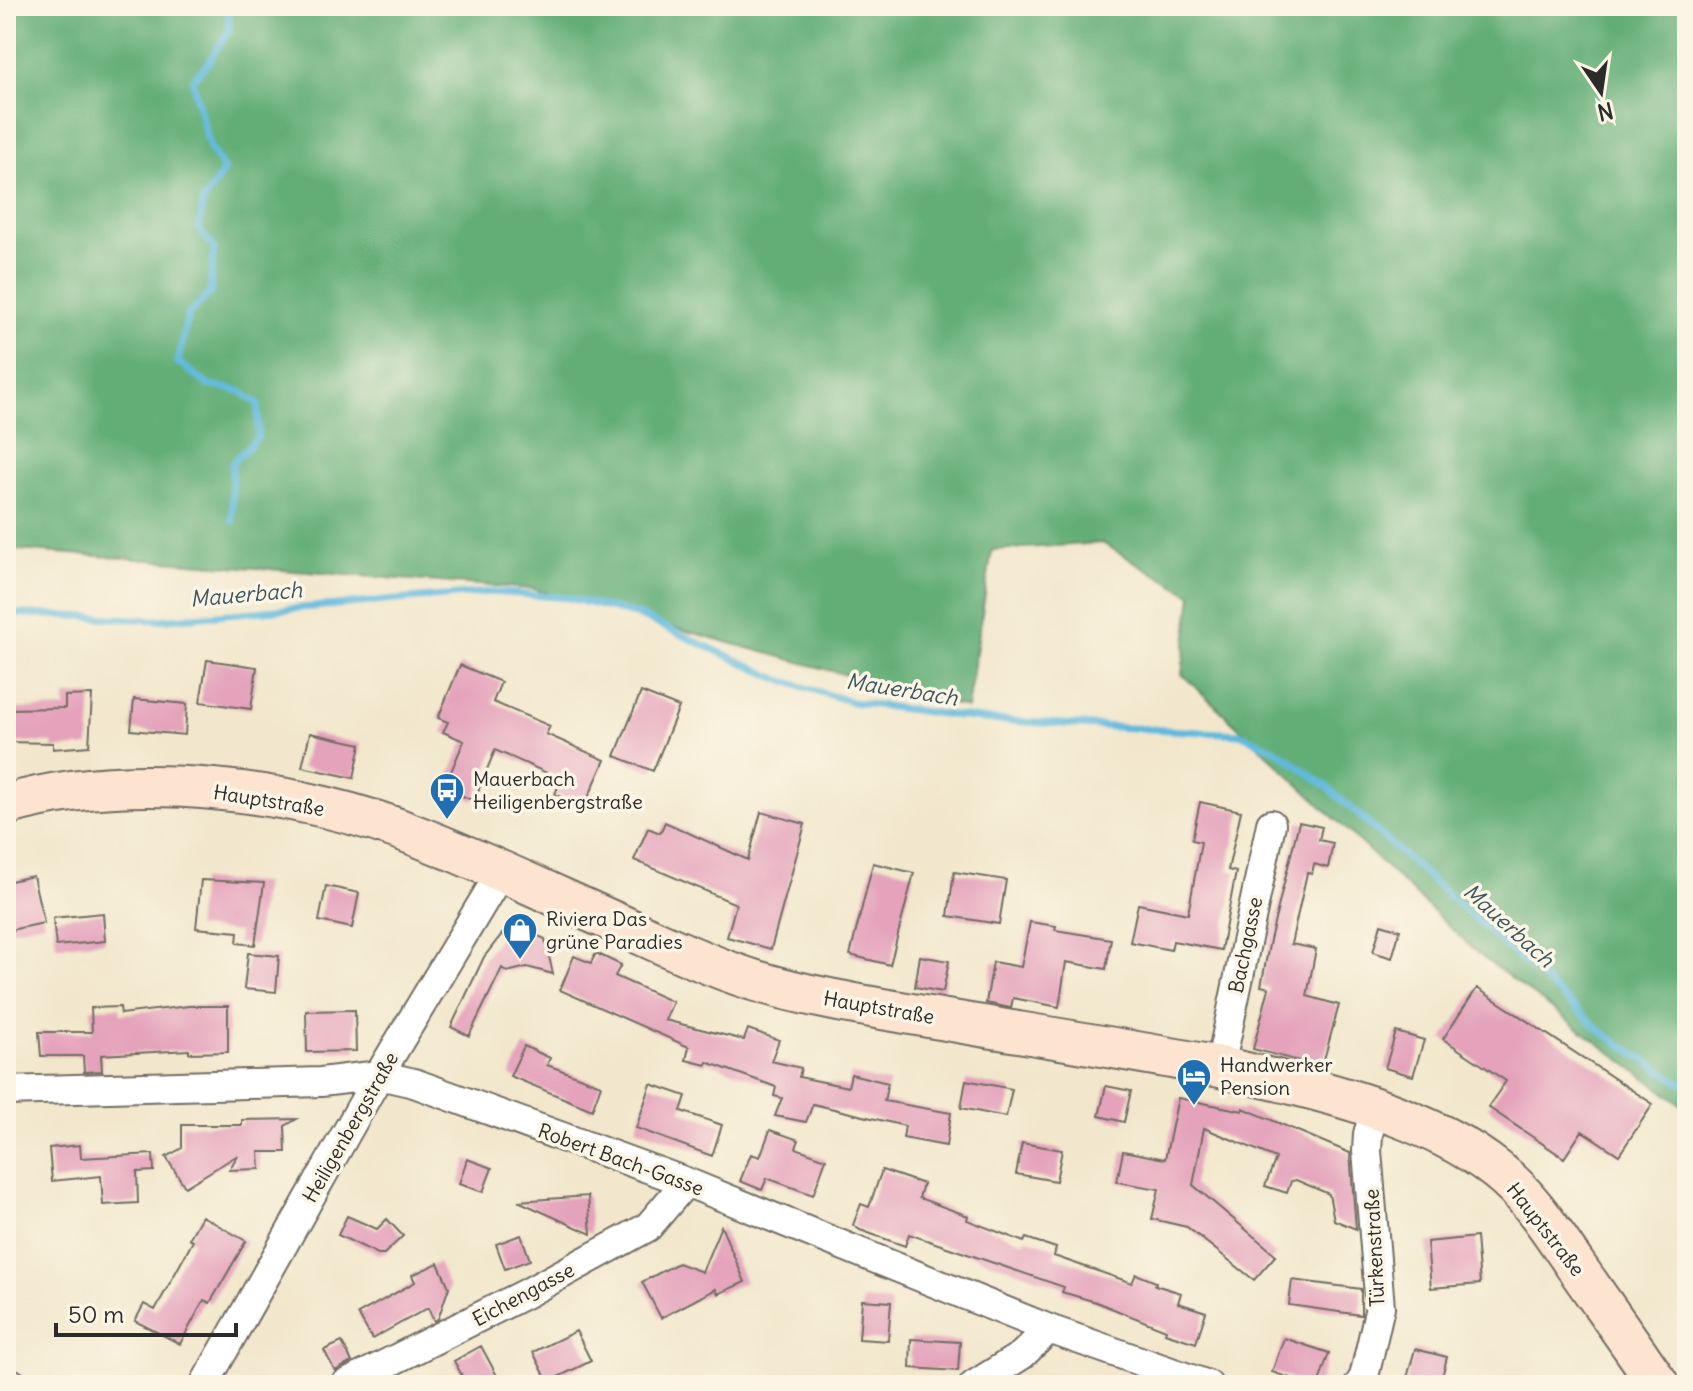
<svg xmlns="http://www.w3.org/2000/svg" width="1693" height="1391" viewBox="0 0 1693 1391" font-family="Delius,sans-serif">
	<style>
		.forest { fill: #63ae77; stroke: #476c51; stroke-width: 2 }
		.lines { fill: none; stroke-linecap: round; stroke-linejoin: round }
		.stream { stroke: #60b9dd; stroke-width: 7 }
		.building { fill: #e4a2bb }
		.minor-casing { stroke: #716d63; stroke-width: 32 }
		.secondary-casing { stroke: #716d63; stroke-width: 44 }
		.minor { stroke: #fff; stroke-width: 28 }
		.secondary { stroke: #fde4d1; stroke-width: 40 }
		.labels { text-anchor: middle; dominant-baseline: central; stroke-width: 7; stroke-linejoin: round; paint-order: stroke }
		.poi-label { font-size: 20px; fill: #2b2b2b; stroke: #fcf5e5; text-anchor: start }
		.street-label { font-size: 20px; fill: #2b2b2b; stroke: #fcf5e5 }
		.water-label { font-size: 22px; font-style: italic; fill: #3b5660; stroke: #fcf5e5 }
	</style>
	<rect width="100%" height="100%" fill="#fcf5e5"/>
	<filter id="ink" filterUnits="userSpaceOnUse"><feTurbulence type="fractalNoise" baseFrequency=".0125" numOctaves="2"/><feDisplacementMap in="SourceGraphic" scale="16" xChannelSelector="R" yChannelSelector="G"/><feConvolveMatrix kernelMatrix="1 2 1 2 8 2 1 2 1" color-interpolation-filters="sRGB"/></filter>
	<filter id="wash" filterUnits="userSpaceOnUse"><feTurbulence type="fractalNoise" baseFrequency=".006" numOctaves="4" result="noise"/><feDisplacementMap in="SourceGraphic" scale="32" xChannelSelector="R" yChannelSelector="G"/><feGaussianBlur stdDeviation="1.8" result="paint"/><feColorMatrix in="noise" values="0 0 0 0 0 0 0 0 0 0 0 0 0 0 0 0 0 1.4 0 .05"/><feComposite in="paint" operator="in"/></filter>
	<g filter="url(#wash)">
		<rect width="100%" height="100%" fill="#f2e7cc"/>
		<path class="forest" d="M 6,6 L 1687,6 L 1687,1109 L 1477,953 L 1182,674 L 1192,595 L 1102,543 L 992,550 L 967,708 L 533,589 L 6,549 Z"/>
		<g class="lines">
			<path class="stream" d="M 228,6 L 229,30 L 207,64 L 192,80 L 210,148 L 224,170 L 203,202 L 199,229 L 214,248 L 210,293 L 188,315 L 178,362 L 208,385 L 240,391 L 258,404 L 258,437 L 232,463 L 232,521
				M 6,613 L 157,620 L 491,592 L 569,598 L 638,615 L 778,679 L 852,702 L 988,720 L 1240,734 L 1276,750 L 1325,785 L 1603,1033 L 1687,1087"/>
		</g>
		<g id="blocks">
			<path class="building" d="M 207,660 L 257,667 L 251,709 L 200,702 Z
				M 460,665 L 501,682 L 493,702 L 550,726 L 546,734 L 605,760 L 584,807 L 555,794 L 560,782 L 553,779 L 554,776 L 495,750 L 474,801 L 444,788 L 464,741 L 443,732 L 448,722 L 438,718 Z
				M 641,692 L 679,707 L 653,771 L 615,756 Z
				M 92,695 L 89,746 L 53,749 L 53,743 L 6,742 L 6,709 L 65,708 L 65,696 Z
				M 134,699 L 187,704 L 185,735 L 131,730 Z
				M 310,733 L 361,744 L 354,778 L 302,767 Z
				M 1200,802 L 1241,811 L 1228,870 L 1236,872 L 1221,950 L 1173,941 L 1171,950 L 1130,942 L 1138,904 L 1188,914 L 1201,842 L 1192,840 Z
				M 761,812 L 805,824 L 771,949 L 727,937 L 736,904 L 634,860 L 648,828 L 660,833 L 665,822 L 748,860 Z
				M 1299,822 L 1322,827 L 1319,840 L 1333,843 L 1328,868 L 1314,864 L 1312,874 L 1307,873 L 1291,944 L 1316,949 L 1307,996 L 1339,1005 L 1322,1067 L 1253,1049 L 1269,988 L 1261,986 L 1270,940 Z
				M 873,863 L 914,873 L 890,965 L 850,955 Z
				M 954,872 L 1006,880 L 999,924 L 948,916 Z
				M 33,876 L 44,923 L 6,931 L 6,882 Z
				M 201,880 L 264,883 L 255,945 L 237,943 L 238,932 L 196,928 Z
				M 326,886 L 359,893 L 352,928 L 319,921 Z
				M 103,913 L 105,941 L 56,946 L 53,918 Z
				M 1030,922 L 1056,926 L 1055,930 L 1111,939 L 1106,969 L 1066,962 L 1059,1007 L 1013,998 L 1011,1008 L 986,1003 L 993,962 L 1021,967 Z
				M 1381,924 L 1400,930 L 1392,958 L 1373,952 Z
				M 520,928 L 545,939 L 553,974 L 527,967 L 507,972 L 502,968 L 469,1036 L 451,1027 L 484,957 L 502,934 L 515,944 Z
				M 248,953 L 279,956 L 276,992 L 244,989 Z
				M 596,953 L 621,965 L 615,976 L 673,1002 L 665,1020 L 744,1040 L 748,1029 L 779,1040 L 771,1061 L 801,1068 L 799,1077 L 848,1087 L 851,1074 L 888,1083 L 884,1101 L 951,1113 L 946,1146 L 903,1138 L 905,1126 L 813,1104 L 806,1122 L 775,1116 L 782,1098 L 774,1096 L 776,1087 L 707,1062 L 706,1065 L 686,1060 L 689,1047 L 560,990 L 574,956 L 591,963 Z
				M 920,956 L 949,961 L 943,992 L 915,987 Z
				M 1477,988 L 1653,1104 L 1619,1155 L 1582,1131 L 1564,1158 L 1488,1107 L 1506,1081 L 1443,1039 Z
				M 189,1006 L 228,1006 L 228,1052 L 189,1053 L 189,1050 L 101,1055 L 102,1071 L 84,1072 L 83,1056 L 41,1056 L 39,1032 L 92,1032 L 91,1008 L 120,1007 L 121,1014 Z
				M 355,1010 L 356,1051 L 307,1052 L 306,1011 Z
				M 1396,1032 L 1424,1040 L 1413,1076 L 1385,1068 Z
				M 524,1046 L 550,1058 L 547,1065 L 601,1085 L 592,1110 L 510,1076 Z
				M 966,1080 L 1012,1089 L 1006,1117 L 961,1108 Z
				M 651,1084 L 686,1096 L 681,1111 L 722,1125 L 712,1156 L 636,1128 Z
				M 1106,1086 L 1131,1091 L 1124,1122 L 1099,1116 Z
				M 1178,1098 L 1243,1111 L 1243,1108 L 1350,1153 L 1356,1229 L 1334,1220 L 1329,1194 L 1296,1180 L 1291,1181 L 1287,1193 L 1265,1186 L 1276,1158 L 1204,1128 L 1193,1185 L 1276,1255 L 1254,1280 L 1187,1227 L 1152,1219 L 1159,1189 L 1117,1182 L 1123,1151 L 1165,1159 Z
				M 297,1119 L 285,1126 L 286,1152 L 259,1152 L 260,1169 L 229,1170 L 238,1155 L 185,1187 L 166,1157 L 182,1148 L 182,1125 L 242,1125 L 242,1120 Z
				M 770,1130 L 799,1140 L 796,1148 L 826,1159 L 813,1195 L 767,1178 L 762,1190 L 740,1181 L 751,1154 L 760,1157 Z
				M 1022,1143 L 1062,1150 L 1056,1181 L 1016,1174 Z
				M 80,1145 L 81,1158 L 153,1154 L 154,1171 L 137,1172 L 138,1203 L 103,1205 L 101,1176 L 52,1181 L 49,1148 Z
				M 467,1159 L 492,1168 L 483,1192 L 459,1184 Z
				M 882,1170 L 923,1184 L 919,1198 L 968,1216 L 967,1220 L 1024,1242 L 1026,1238 L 1056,1248 L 1054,1256 L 1132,1283 L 1136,1274 L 1156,1282 L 1155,1285 L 1181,1293 L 1178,1303 L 1206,1312 L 1196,1343 L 1165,1333 L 1166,1330 L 1096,1302 L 1062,1292 L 1064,1287 L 909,1234 L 905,1246 L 860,1230 L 853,1225 L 861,1204 L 869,1207 Z
				M 588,1196 L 591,1234 L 518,1201 Z
				M 202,1216 L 246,1241 L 210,1303 L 204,1300 L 180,1344 L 135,1321 L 144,1304 L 155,1310 L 193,1241 L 189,1239 Z
				M 347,1216 L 377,1229 L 387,1219 L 403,1236 L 384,1254 L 378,1254 L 338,1235 Z
				M 721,1226 L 745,1282 L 718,1294 L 716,1289 L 661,1318 L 642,1282 L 678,1263 L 702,1272 Z
				M 521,1235 L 530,1260 L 505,1269 L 496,1244 Z
				M 1476,1237 L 1480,1284 L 1431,1288 L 1427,1242 Z
				M 438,1263 L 449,1287 L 438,1319 L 434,1321 L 428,1308 L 372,1339 L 358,1314 L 415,1282 L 412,1275 Z
				M 1292,1280 L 1361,1289 L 1361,1315 L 1289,1305 Z
				M 862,1300 L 891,1302 L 888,1341 L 859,1339 Z
				M 576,1331 L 591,1361 L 548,1382 L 533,1352 Z
				M 1284,1338 L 1329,1353 L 1318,1385 L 1310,1385 L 1272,1372 Z
				M 911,1339 L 960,1342 L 958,1371 L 910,1368 Z
				M 342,1342 L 352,1362 L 335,1371 L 324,1350 Z
				M 481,1346 L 502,1385 L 467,1385 L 454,1361 Z
				M 1415,1349 L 1447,1357 L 1440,1385 L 1405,1385 Z"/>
		</g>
	</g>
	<g filter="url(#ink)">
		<use href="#blocks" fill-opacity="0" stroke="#716d63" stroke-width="2"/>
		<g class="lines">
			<g class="minor-casing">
				<path id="minor" d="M 1220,1067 L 1271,824
					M 6,1091 L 321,1082 L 379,1075 L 414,1083 L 686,1182 L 1049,1329 L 1208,1385
					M 6,1380 L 14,1385
					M 204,1385 L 379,1075 L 501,872
					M 344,1385 L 527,1293 L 648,1227 L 686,1182
					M 974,1385 L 1022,1355 L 1049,1329
					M 1359,1385 L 1364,1377 L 1380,1307 L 1367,1151 L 1368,1134 L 1375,1110"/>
			</g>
			<g class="secondary-casing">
				<path id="secondary" d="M 6,805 C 130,768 303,789 422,838 C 491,865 557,897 625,927 C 667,946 709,966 753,980 C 818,1000 885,1009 952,1021 C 1041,1036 1130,1050 1220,1067 C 1308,1087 1427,1113 1498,1171 C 1530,1196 1552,1232 1575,1265 C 1603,1305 1632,1345 1659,1385"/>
			</g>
			<use href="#minor" class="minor"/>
			<use href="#secondary" class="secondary"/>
		</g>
	</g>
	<defs>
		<g id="bus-pin" transform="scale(1.8)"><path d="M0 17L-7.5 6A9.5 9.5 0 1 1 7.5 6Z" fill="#1f6fb2" stroke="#fcf5e5"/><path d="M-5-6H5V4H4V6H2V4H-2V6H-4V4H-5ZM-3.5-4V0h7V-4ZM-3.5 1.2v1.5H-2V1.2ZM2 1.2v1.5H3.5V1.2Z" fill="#fff"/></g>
		<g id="shop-pin" transform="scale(1.8)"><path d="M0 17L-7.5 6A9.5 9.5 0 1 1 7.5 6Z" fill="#1f6fb2" stroke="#fcf5e5"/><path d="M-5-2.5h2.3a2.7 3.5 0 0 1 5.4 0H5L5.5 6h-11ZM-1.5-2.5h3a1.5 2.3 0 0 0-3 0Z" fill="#fff"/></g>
		<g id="hotel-pin" transform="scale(1.8)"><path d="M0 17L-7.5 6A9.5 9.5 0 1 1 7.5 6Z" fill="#1f6fb2" stroke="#fcf5e5"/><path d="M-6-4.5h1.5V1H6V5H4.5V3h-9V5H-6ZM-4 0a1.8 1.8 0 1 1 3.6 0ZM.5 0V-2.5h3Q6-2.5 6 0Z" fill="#fff"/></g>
	</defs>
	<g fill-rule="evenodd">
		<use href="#bus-pin" x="447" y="790"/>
		<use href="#shop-pin" x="520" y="930"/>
		<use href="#hotel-pin" x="1194" y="1076"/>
	</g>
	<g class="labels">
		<g class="poi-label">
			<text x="473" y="778">Mauerbach<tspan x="473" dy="23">Heiligenbergstraße</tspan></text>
			<text x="546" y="918">Riviera Das<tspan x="546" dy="23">grüne Paradies</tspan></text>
			<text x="1220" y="1064">Handwerker<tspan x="1220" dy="23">Pension</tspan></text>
		</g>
		<g class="street-label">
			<text transform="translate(269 800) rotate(9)">Hauptstraße</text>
			<text transform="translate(1245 945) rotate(-78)">Bachgasse</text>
			<text transform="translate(879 1007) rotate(10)">Hauptstraße</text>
			<text transform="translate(350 1127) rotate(-60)">Heiligenbergstraße</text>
			<text transform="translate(621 1159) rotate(20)">Robert Bach-Gasse</text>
			<text transform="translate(1546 1229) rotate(52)">Hauptstraße</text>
			<text transform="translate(1374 1248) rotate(-93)">Türkenstraße</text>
			<text transform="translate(523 1294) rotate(-28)">Eichengasse</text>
		</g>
		<g class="water-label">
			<text transform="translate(246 594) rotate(-5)">Mauerbach</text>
			<text transform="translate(902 689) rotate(9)">Mauerbach</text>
			<text transform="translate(1509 925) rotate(42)">Mauerbach</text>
		</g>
	</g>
	<rect width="1693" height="1391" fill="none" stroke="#fcf5e5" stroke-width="32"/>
	<g transform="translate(1601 92) rotate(167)" stroke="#fcf5e5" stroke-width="6" paint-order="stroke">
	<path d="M0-6L14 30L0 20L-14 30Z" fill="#2b2b2b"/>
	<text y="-12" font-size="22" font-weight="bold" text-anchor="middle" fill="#2b2b2b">N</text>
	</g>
	<path d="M56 1323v12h180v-12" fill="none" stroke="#2b2b2b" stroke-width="4"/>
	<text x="68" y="1323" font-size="24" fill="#2b2b2b" stroke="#fcf5e5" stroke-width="6" paint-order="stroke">50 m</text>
</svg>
